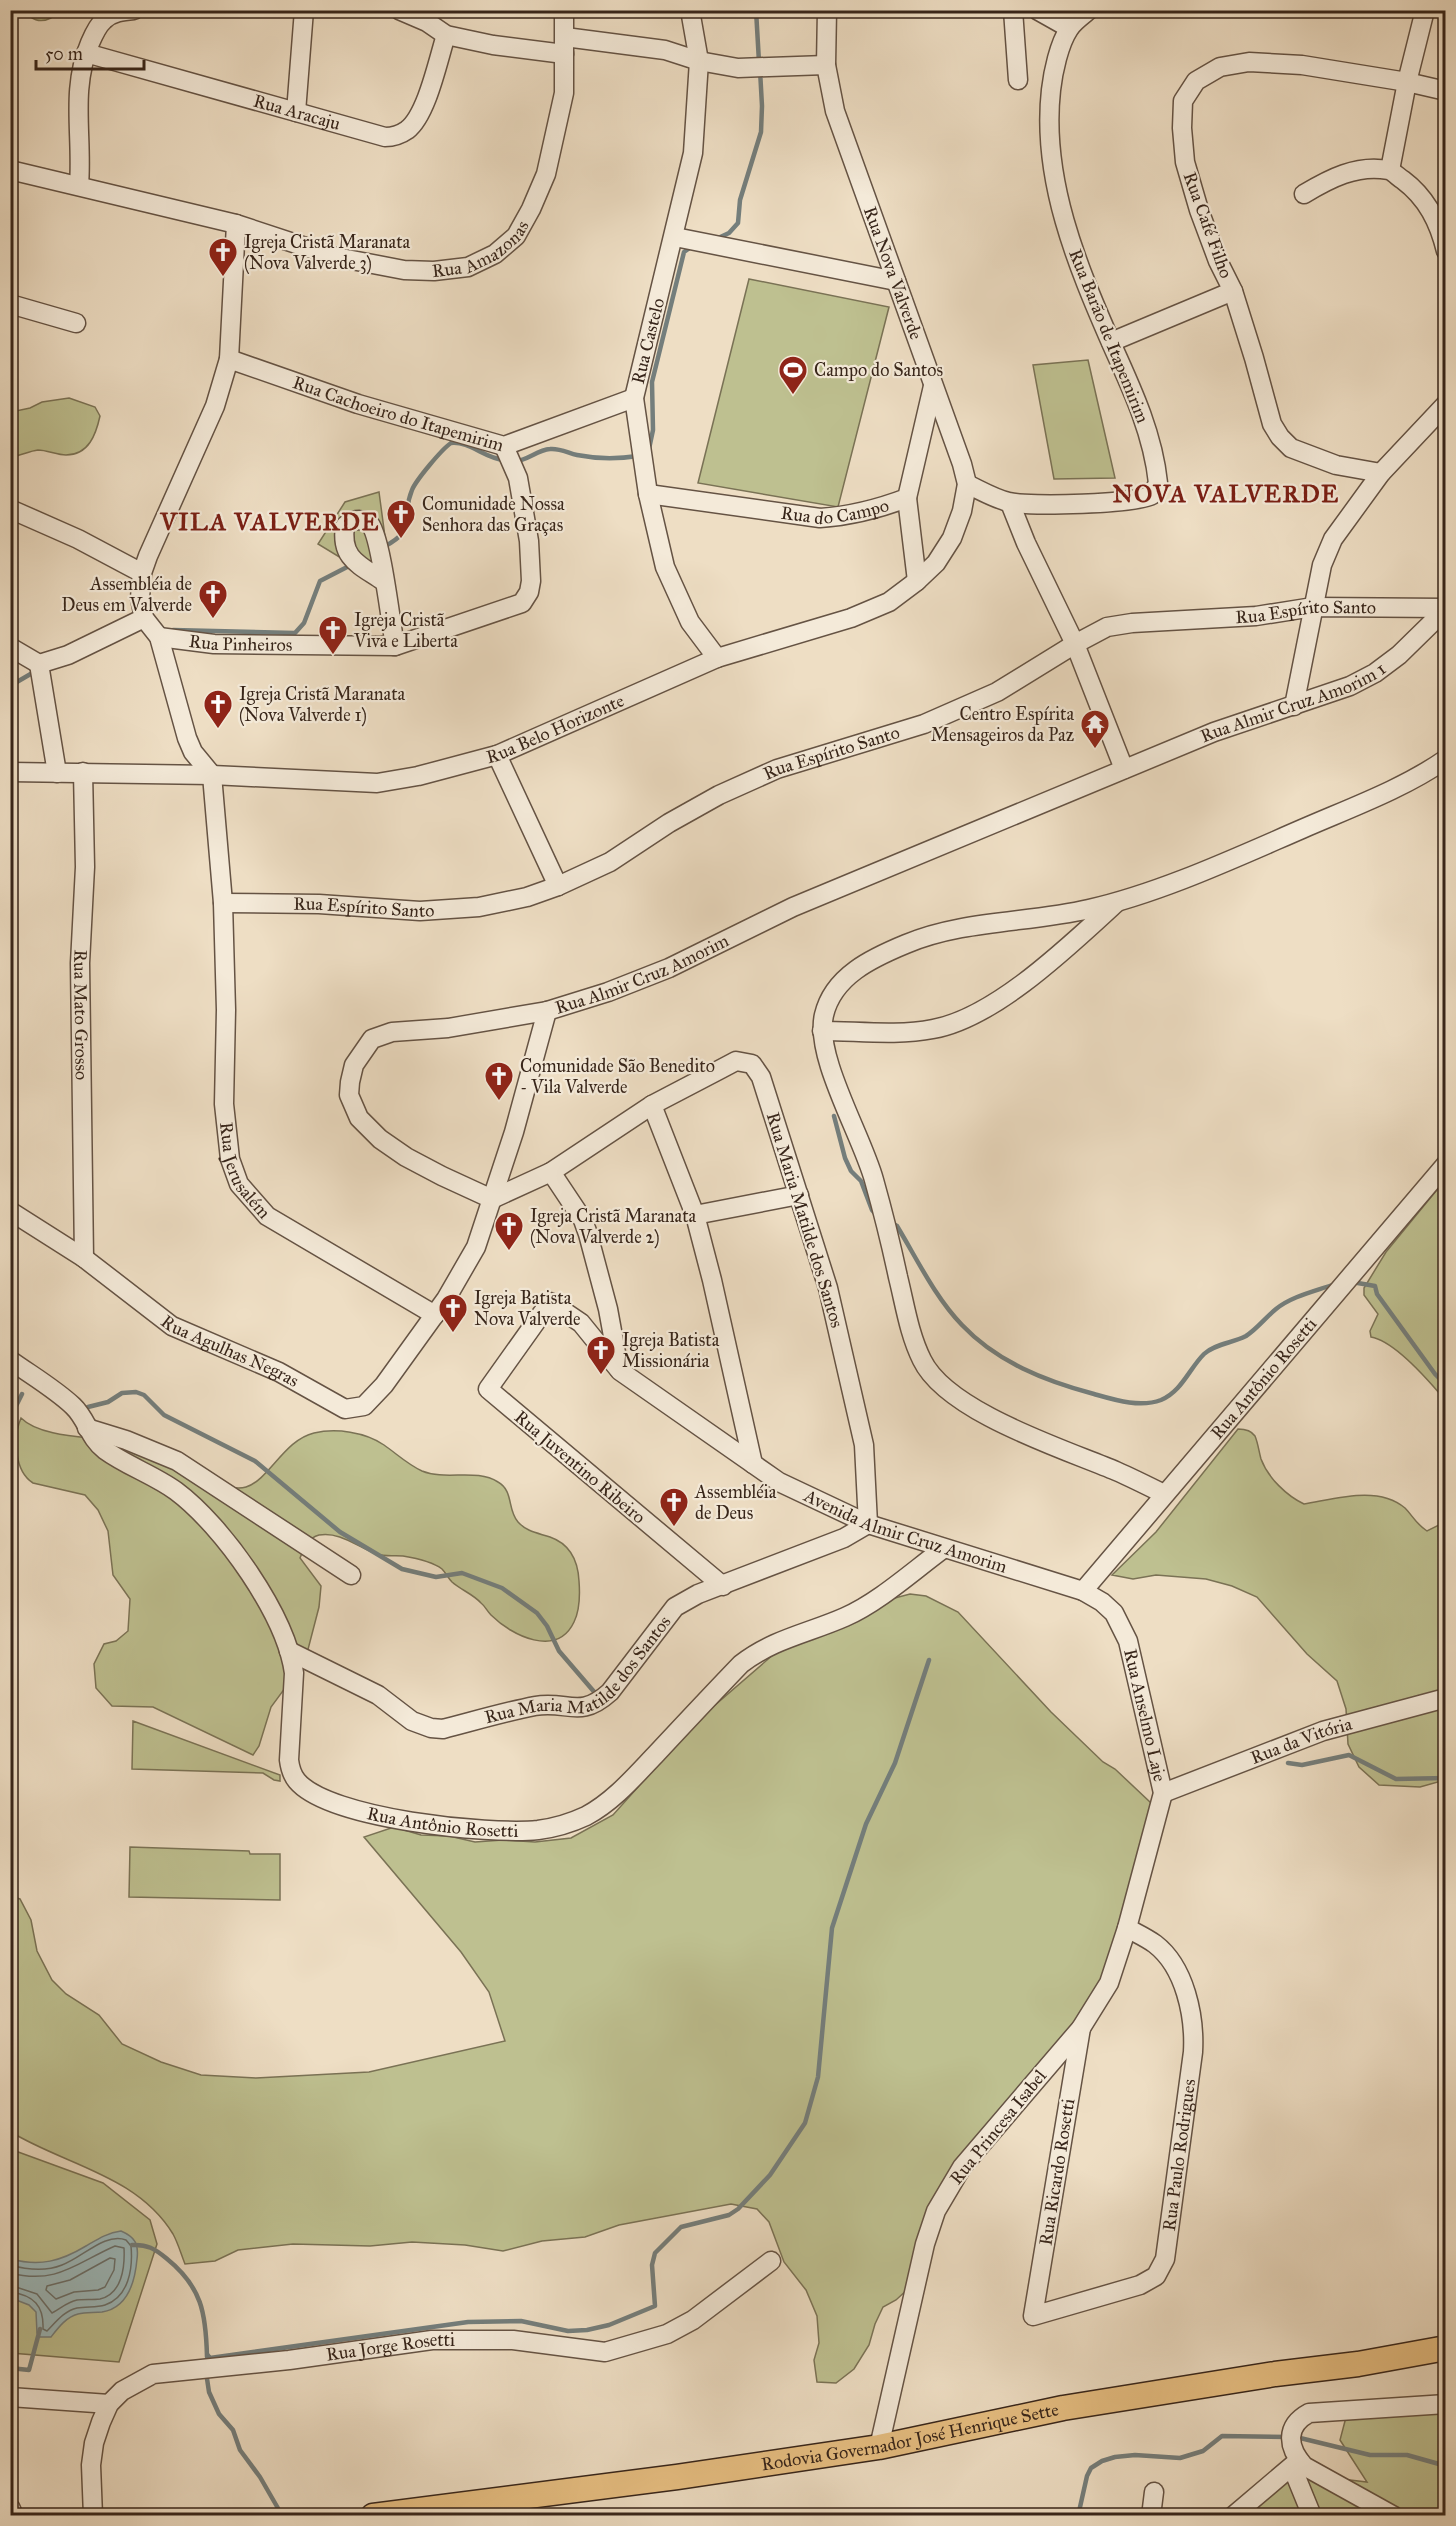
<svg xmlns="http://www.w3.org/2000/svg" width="1456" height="2526" viewBox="0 0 1456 2526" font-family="'IM FELL Great Primer',serif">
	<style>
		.green { fill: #bec090; stroke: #7a7255; stroke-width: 1.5 }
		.water { fill: #9cbabd; stroke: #747e7c; stroke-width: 1.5 }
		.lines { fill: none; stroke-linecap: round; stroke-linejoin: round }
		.shore { stroke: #6a706c; stroke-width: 1.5 }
		.stream { stroke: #747e7c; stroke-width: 4.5 }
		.minor-casing { stroke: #655344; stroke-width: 21 }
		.major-casing { stroke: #37251a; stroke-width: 27 }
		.minor { stroke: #f4ead9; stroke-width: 18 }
		.major { stroke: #e7bf82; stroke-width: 24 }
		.labels { text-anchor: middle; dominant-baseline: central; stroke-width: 4.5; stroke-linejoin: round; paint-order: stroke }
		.street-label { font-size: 18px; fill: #37251a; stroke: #f4ead9 }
		.poi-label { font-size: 18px; fill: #37251a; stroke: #f4ead9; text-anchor: start }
		.district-label { font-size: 24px; font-weight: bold; letter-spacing: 1.5px; fill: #7a1f14; stroke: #f4ead9 }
	</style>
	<rect width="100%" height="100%" fill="#eedec4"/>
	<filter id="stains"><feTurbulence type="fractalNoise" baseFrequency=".00333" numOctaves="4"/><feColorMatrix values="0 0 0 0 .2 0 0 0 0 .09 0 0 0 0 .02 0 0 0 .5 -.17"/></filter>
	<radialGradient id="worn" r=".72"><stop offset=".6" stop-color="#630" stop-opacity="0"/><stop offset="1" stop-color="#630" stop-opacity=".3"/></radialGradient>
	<path class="green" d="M 22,11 L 22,10 L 53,11 L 51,18 C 39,24 32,19 22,11 Z
		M 749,279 L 889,307 L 838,507 L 698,483 Z
		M 1088,360 L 1115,478 L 1054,479 L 1033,365 Z
		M 69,398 L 95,407 L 100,416 C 96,434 89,455 66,455 C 57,455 47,450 38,450 C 29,451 20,456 11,457 L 11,412 L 30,408 L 42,402 Z
		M 379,492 L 392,589 L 318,544 L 345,502 Z
		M 1445,1180 L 1446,1400 L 1445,1400 C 1430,1382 1394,1341 1371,1337 L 1370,1331 L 1378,1314 L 1364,1295 L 1364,1288 L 1386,1252 Z
		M 21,1418 C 36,1433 69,1436 90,1438 C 100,1439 111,1438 121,1441 C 148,1452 220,1495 246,1487 C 269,1480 284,1440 314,1433 C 336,1428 365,1432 384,1445 C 397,1454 407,1464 422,1471 C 446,1481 476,1468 498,1482 C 514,1491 507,1510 518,1522 C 527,1532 538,1533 550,1537 C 570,1544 578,1561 579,1581 C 580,1594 580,1610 574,1622 C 557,1658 512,1636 491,1615 C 487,1611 485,1606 481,1603 C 473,1594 461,1590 452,1582 C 448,1578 446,1573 442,1569 C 433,1562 415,1558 403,1556 C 395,1555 385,1557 377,1554 C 359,1548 340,1531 319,1535 C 308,1538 304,1548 300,1558 L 321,1586 L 319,1607 L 305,1661 L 271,1707 L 259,1746 L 253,1755 L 153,1707 L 112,1706 L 96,1688 L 94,1664 L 104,1644 L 116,1641 L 128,1631 L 130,1599 L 113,1575 L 108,1531 L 98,1510 L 85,1495 L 33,1483 C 14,1471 13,1437 21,1418 Z
		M 1238,1429 C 1245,1429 1251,1430 1255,1436 C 1258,1443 1259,1452 1261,1459 C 1268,1478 1287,1496 1304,1504 C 1335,1499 1378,1485 1405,1508 C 1413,1516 1415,1523 1427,1531 L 1445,1522 L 1445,1780 L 1420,1787 L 1379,1785 L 1359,1767 L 1348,1744 L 1346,1709 L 1337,1681 L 1307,1654 L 1257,1597 L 1232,1586 L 1206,1579 L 1156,1575 L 1133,1579 L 1112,1575 L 1156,1532 Z
		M 910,1594 L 926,1596 L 958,1612 L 1051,1712 L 1103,1762 L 1115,1769 L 1151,1803 L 1115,1947 L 1090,2003 L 955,2167 L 909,2288 L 896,2300 L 883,2307 L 875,2324 L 869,2345 L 854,2369 L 836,2383 L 817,2382 L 814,2360 L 819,2343 L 817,2316 L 806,2290 L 784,2262 L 769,2222 L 757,2209 L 731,2204 L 619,2225 L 585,2237 L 542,2241 L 503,2251 L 465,2245 L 412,2242 L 370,2246 L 293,2244 L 238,2250 L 215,2261 L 185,2264 C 181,2254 178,2243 173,2234 C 137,2175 65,2165 11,2132 L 10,1896 L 20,1899 L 31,1920 L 37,1951 L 52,1980 L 66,1994 L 99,2015 L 122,2044 L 161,2062 L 201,2075 L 256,2078 L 369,2072 L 505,2041 L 489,1992 L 461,1952 L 364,1837 L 394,1827 L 421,1835 L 449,1836 L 475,1842 L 503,1840 L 535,1842 L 571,1838 L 613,1815 L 638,1787 L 663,1750 L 774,1654 L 876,1603 Z
		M 133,1721 L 280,1775 L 280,1781 L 274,1780 L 263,1773 L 132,1769 Z
		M 130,1847 L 249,1851 L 250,1854 L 280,1854 L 280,1900 L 129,1897 Z
		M 10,2149 L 103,2183 L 150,2220 L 157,2244 L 119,2362 L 11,2353 Z
		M 1445,2410 L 1445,2515 L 1247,2516 L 1288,2478 L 1316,2476 L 1367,2482 L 1340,2440 L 1345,2421 L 1353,2415 Z"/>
	<path class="water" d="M 121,2231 C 135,2237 139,2244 137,2259 C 135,2282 128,2308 102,2312 C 94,2313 86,2312 78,2314 C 66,2317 58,2328 51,2337 L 40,2337 L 37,2333 L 36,2312 L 29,2305 L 11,2298 L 11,2259 C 40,2267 61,2261 86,2246 C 98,2239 107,2233 121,2231 Z"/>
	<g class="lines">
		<path class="shore" d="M 110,2258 L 115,2259 L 114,2270 L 105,2287 L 98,2290 L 74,2292 L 56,2299 L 46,2290 L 47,2286 L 70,2280 Z
			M 10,2265 C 28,2270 45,2272 62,2265 C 82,2258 105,2232 126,2240 L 131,2246 C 133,2268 129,2297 105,2305 C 96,2308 86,2306 77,2308 C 64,2311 56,2322 47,2331 L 43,2329 C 44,2306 34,2295 10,2292
			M 10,2273 C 57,2285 76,2263 115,2246 L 124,2248 C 125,2267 122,2294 100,2299 C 92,2300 84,2299 77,2300 C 67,2302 60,2309 52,2313 L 37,2294 L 10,2285"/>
		<path class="stream" d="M 756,10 L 759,62
			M 716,239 L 729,233 L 738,223 L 740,200 L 761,132 L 762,106 L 760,70
			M 649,449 L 653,430 L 652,382 L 684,252 L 691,247
			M 515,461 C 527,461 537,450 550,449 C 560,448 568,453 577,455 C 597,459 618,459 638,456
			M 382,548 C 421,527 399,521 412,490 C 416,480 442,449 451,443 C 470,441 485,459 504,460
			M 173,630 L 295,633 L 304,623 L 320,581 L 351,565
			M 10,686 L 34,672
			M 834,1116 L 845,1158 L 851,1171 L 861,1181 L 872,1210 L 879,1218
			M 890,1222 L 897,1226 C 917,1259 935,1297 962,1325 C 997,1362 1045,1381 1094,1394 C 1115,1400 1140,1408 1161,1400 C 1182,1391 1189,1369 1204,1354 C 1214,1344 1233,1343 1246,1336 C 1257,1329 1266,1317 1276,1309 C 1292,1296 1316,1291 1335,1284
			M 1352,1282 L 1375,1286 L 1377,1294 L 1435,1374 L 1446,1385
			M 88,1407 L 108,1402 L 122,1393 L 136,1392 L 144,1395 L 164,1415 L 255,1461 L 340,1532 L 402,1569 L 436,1577 L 462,1573 L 502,1588 L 537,1613 L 547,1626 L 559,1651 L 596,1694
			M 10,1418 L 22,1394
			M 1288,1763 L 1302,1765 L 1349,1755 L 1396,1779 L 1446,1778
			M 132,2245 C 147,2244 155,2249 166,2258 C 202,2287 206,2313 207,2357
			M 207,2354 L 210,2358 L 468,2322 L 521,2321 L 568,2331 L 587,2330 L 609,2325 L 655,2306 L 652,2265 L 655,2253 L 681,2227 L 729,2215 L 738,2209 L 770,2175 L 805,2123 L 818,2077 L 832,1928 L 866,1824 L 895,1763 L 929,1660
			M 10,2368 L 29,2370 L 40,2329
			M 206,2372 L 209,2392 L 219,2414 L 233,2430 L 240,2450 L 260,2477 L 279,2510 L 287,2516
			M 1296,2437 L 1370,2455 L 1407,2455 L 1446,2466
			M 1078,2516 L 1087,2476 L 1091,2468 L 1102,2461 L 1115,2457 L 1135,2455 L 1180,2458 L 1203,2451 L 1222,2436 L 1288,2437"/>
		<g class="minor-casing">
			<g id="minor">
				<path d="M 399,10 L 427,22 L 446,35 L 493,45 L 564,54"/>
				<path d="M 690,10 L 699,61 L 693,153 L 634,398 L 648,494 L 665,567 L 690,622 L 717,658"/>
				<path d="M 1013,10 L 1018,80"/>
				<path d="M 1037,10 L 1069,28"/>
				<path d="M 565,37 L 665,50 L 699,61 L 738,68 L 826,65"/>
				<path id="s1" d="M 86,53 L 385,137 C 393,137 400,135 407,130 C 427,115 438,60 446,35"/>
				<path d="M 296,112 L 304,10"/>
				<path id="s2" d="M 10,170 L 236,224 L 336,257 L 404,270 L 434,271 L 468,267 L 495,254 L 516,236 L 531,209 L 546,174 L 564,93 L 564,10"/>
				<path d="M 1390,170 L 1407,82 L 1425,10"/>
				<path d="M 79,185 C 83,137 70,90 90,43 C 93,36 98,25 104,20 C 112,12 123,11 134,10"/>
				<path d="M 1304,194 C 1329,179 1357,164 1388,170 C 1393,171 1398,177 1403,180 C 1427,198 1439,222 1446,251"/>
				<path id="s3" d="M 236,224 L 229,359 L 215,406 L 148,556 L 142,573 L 140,598 L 144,618 L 159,637 L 187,738 L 193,752 L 212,775 L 223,903 L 226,1010 L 224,1104 L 230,1159 L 239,1184 L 267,1216 L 435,1315"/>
				<path d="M 675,237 L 896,281"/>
				<path d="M 10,304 L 76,323"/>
				<path d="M 1111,342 L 1233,291"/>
				<path id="s4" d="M 229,359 L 358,404 L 504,446 L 634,398"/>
				<path d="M 1381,473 L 1336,465 L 1291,448 L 1280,437 L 1272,424 L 1254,358 L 1233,291 L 1218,261 L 1199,210 L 1185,162 L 1182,128 L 1183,101 L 1196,81 L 1220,67 L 1249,62 L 1302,65 L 1407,82 L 1446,91"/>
				<path d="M 967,484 C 980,490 995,499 1009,502 C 1028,507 1138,504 1152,495 L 1158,483 C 1153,434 1132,389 1112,345 C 1077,265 1041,179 1051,90 C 1053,72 1059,44 1069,29 C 1073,22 1083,15 1089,10"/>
				<path id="s5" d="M 648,494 L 820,518 C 851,516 878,509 907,498 L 933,386"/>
				<path d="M 907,498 L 917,581"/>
				<path d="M 1010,503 L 1026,543 L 1075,644 L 1124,769"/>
				<path d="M 10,509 L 78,539 L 142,573"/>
				<path d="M 383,581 C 360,565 340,559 345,526 L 351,521 C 357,520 363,519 369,523 C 381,534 391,625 395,646"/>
				<path id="s6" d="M 159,637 L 214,644 L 395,646 L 522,603 L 529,592 L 531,581 L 529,541 L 518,478 L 504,446"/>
				<path d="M 10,647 L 39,664 L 68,655 L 144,618"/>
				<path d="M 39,664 L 57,773"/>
				<path d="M 1294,706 L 1322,565 L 1333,539 L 1381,473 L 1446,404"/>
				<path d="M 497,755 L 558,886"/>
				<path id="s7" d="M 10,772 L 212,775 L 377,783 L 418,776 L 497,755 L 717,658 L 851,618 L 889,602 L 917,581 L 936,563 L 952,538 L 962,511 L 967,484 L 962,464 L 835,111 L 826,65 L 827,10"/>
				<path id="s8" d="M 83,772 L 85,867 L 80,963 L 84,1258"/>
				<path id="s9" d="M 223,903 L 319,904 L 420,911 L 479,907 L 527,897 L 558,886 L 610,862 L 669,823 L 719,795 L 777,769 L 924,724 L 997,692 L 1075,644 L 1107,627 L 1132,623 L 1256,616 L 1313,607 L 1446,608"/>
				<path d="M 822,1031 C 858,1031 897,1036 933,1029 C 995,1018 1069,946 1116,903"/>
				<path d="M 652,1105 L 695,1215 L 712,1280 L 753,1464"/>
				<path d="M 551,1172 L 583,1220 L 588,1234 L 608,1309 L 619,1369"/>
				<path id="s10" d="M 492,1199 L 442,1176 L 406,1157 L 380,1139 L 359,1118 L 349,1095 L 350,1082 L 354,1065 L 372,1039 L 392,1032 L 448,1028 L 547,1011 L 608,992 L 669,968 L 793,907 L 1214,732 L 1350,686 L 1375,673 L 1399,655 L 1446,609"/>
				<path id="s11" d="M 10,1211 L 84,1258 L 172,1326 L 279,1372 L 345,1409 L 364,1406 L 384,1385 L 446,1299 L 476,1247 L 514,1132 L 547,1011"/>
				<path d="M 695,1215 L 799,1195"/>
				<path id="s12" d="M 10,1360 C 31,1375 55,1389 73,1406 C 87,1419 89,1438 105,1450 C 127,1466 154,1475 176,1491 C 223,1526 286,1615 294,1673 L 289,1760 C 290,1768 292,1775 297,1781 C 329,1819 489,1835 538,1830 C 554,1828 571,1823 586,1816 C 614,1801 635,1776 657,1753 C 685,1723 713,1693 741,1664 C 773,1639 809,1633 845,1617 C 879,1602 913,1571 943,1549"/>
				<path d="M 87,1428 L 126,1440 L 177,1461 L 351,1575"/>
				<path d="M 1164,1494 C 1148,1486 1132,1478 1116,1471 C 1064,1449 947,1412 922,1360 C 909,1334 905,1305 898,1277 C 891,1244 883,1212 874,1180 C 862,1136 814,1056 824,1015 C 833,976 872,958 906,944 C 963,920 1029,923 1089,909 C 1160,893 1235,858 1302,829 C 1350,808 1403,789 1446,759"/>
				<path id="s13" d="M 723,1586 L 488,1389 L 550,1302 L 581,1323 L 620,1371 L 779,1482 L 868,1524 L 1083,1591 L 1102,1602 L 1114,1613 L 1128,1641 L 1163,1793 L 1127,1928 L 1109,1983 L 1081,2028 L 962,2167 L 936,2211 L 925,2244 L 879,2447"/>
				<path id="s14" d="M 1083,1591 L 1446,1164"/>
				<path id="s15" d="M 289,1651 L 378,1695 L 412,1721 L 431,1728 L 443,1729 C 474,1721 504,1712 535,1706 C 568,1700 579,1720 610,1692 L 675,1607 L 698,1594 L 844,1538 L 868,1524 L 864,1445 L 828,1288 L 761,1077 L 752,1064 L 736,1061 L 719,1070 L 652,1105 L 551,1172 L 492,1199"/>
				<path id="s16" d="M 1163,1793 L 1323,1731 L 1446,1698"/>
				<path id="s17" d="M 1081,2028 L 1033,2316 L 1140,2285 L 1156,2276 L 1165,2259 L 1193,2052 C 1195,2016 1185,1967 1155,1944 C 1147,1938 1136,1933 1127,1928"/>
				<path d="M 10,2397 L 109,2404"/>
				<path d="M 1292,2467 L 1312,2516"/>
				<path d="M 10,2507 L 14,2516"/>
				<path id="s18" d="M 93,2516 L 91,2465 L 94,2443 L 101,2422 L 109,2404 L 122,2391 L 153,2374 L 289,2360 L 432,2340 L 513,2340 L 605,2352 L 667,2334 L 693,2320 L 771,2261"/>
				<path d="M 1151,2516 L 1154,2492"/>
				<path d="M 1233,2516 L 1299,2460"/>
				<path d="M 1394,2516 L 1304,2466 C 1287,2447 1285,2426 1309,2413 L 1446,2404"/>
			</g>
		</g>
		<g class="major-casing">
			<g id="major">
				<path id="s19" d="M 373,2516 L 677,2477 L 879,2447 L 1063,2408 L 1275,2374 L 1358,2364 L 1446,2348"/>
			</g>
		</g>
		<use href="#minor" class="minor"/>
		<use href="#major" class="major"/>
	</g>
	<defs>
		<g id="church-pin" transform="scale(1.5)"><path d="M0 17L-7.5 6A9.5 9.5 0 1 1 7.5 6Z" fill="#8f2418" stroke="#f4ead9"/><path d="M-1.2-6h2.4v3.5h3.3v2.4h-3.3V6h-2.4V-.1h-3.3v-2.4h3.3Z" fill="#fff"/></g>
		<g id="stadium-pin" transform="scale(1.5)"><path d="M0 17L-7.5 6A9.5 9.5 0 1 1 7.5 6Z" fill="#8f2418" stroke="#f4ead9"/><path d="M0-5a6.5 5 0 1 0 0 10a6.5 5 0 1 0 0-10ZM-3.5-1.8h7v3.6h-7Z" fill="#fff"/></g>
		<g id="temple-pin" transform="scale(1.5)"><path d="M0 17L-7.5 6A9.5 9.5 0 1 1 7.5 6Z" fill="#8f2418" stroke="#f4ead9"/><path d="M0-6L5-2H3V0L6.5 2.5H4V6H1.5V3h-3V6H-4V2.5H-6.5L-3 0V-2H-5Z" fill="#fff"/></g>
	</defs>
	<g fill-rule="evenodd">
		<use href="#church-pin" x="223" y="252"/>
		<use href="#stadium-pin" x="793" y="370"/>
		<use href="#church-pin" x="401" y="514"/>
		<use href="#church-pin" x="213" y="594"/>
		<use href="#church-pin" x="333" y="630"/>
		<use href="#church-pin" x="218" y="704"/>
		<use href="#temple-pin" x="1095" y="724"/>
		<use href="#church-pin" x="499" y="1076"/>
		<use href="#church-pin" x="509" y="1226"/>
		<use href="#church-pin" x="453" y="1308"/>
		<use href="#church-pin" x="601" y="1350"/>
		<use href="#church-pin" x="674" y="1502"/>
	</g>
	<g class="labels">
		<g class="street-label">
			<text stroke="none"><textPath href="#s1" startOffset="219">Rua Aracaju</textPath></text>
			<text transform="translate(1208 225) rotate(70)">Rua Café Filho</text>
			<text stroke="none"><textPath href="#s2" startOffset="490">Rua Amazonas</textPath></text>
			<text transform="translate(893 273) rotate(70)">Rua Nova Valverde</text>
			<text transform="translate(1109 336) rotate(68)">Rua Barão de Itapemirim</text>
			<text transform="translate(648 341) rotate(-76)">Rua Castelo</text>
			<text stroke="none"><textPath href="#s4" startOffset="178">Rua Cachoeiro do Itapemirim</textPath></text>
			<text stroke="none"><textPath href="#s5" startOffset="189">Rua do Campo</textPath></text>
			<text stroke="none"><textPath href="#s9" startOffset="1148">Rua Espírito Santo</textPath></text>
			<text stroke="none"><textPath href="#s6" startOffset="82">Rua Pinheiros</textPath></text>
			<text stroke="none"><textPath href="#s10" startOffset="1230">Rua Almir Cruz Amorim 1</textPath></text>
			<text stroke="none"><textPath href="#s7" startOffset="554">Rua Belo Horizonte</textPath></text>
			<text stroke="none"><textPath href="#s9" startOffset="644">Rua Espírito Santo</textPath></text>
			<text stroke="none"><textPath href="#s9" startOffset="141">Rua Espírito Santo</textPath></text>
			<text stroke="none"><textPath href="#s10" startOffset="524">Rua Almir Cruz Amorim</textPath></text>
			<text stroke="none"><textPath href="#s8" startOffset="243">Rua Mato Grosso</textPath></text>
			<text stroke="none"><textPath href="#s3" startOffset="987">Rua Jerusalém</textPath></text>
			<text transform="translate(805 1220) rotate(73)">Rua Maria Matilde dos Santos</text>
			<text stroke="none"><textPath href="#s11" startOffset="262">Rua Agulhas Negras</textPath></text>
			<text stroke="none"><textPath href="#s14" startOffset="279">Rua Antônio Rosetti</textPath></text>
			<text transform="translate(580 1467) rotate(40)">Rua Juventino Ribeiro</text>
			<text stroke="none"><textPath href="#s13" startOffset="843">Avenida Almir Cruz Amorim</textPath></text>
			<text stroke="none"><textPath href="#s15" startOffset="330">Rua Maria Matilde dos Santos</textPath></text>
			<text stroke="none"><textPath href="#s13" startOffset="1176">Rua Anselmo Laje</textPath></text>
			<text stroke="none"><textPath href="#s16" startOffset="148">Rua da Vitória</textPath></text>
			<text stroke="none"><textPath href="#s12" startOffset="700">Rua Antônio Rosetti</textPath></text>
			<text transform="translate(998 2127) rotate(-51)">Rua Princesa Isabel</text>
			<text stroke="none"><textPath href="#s17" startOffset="546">Rua Paulo Rodrigues</textPath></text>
			<text transform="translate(1057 2172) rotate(-81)">Rua Ricardo Rosetti</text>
			<text stroke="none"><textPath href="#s18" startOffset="408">Rua Jorge Rosetti</textPath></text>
			<text stroke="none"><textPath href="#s19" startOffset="543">Rodovia Governador José Henrique Sette</textPath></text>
		</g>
		<g class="poi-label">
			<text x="244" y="242">Igreja Cristã Maranata<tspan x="244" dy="21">(Nova Valverde 3)</tspan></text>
			<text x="814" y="370">Campo do Santos</text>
			<text x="422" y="504">Comunidade Nossa<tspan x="422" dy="21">Senhora das Graças</tspan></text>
			<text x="192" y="584" text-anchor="end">Assembléia de<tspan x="192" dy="21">Deus em Valverde</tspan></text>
			<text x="354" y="620">Igreja Cristã<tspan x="354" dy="21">Viva e Liberta</tspan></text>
			<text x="239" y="694">Igreja Cristã Maranata<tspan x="239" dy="21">(Nova Valverde 1)</tspan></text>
			<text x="1074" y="714" text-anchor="end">Centro Espírita<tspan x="1074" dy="21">Mensageiros da Paz</tspan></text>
			<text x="520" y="1066">Comunidade São Benedito<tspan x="520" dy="21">- Vila Valverde</tspan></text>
			<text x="530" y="1216">Igreja Cristã Maranata<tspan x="530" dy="21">(Nova Valverde 2)</tspan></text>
			<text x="474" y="1298">Igreja Batista<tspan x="474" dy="21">Nova Valverde</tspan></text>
			<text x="622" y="1340">Igreja Batista<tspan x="622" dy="21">Missionária</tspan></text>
			<text x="695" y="1492">Assembléia<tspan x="695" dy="21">de Deus</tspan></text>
		</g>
		<g class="district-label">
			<text x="1226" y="494">NOVA VALVERDE</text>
			<text x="270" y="522">VILA VALVERDE</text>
		</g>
	</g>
	<rect width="1456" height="2526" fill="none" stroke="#eedec4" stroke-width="36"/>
	<rect x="12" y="12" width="1432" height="2502" fill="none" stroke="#37251a" stroke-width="3"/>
	<rect x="18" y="18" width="1420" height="2490" fill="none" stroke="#37251a" stroke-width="1.5"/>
	<path d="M36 60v9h108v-9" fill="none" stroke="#37251a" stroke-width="3"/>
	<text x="45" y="60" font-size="18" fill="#37251a" stroke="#f4ead9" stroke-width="4.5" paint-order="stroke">50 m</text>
	<rect width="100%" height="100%" filter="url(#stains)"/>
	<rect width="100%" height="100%" fill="url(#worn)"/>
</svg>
